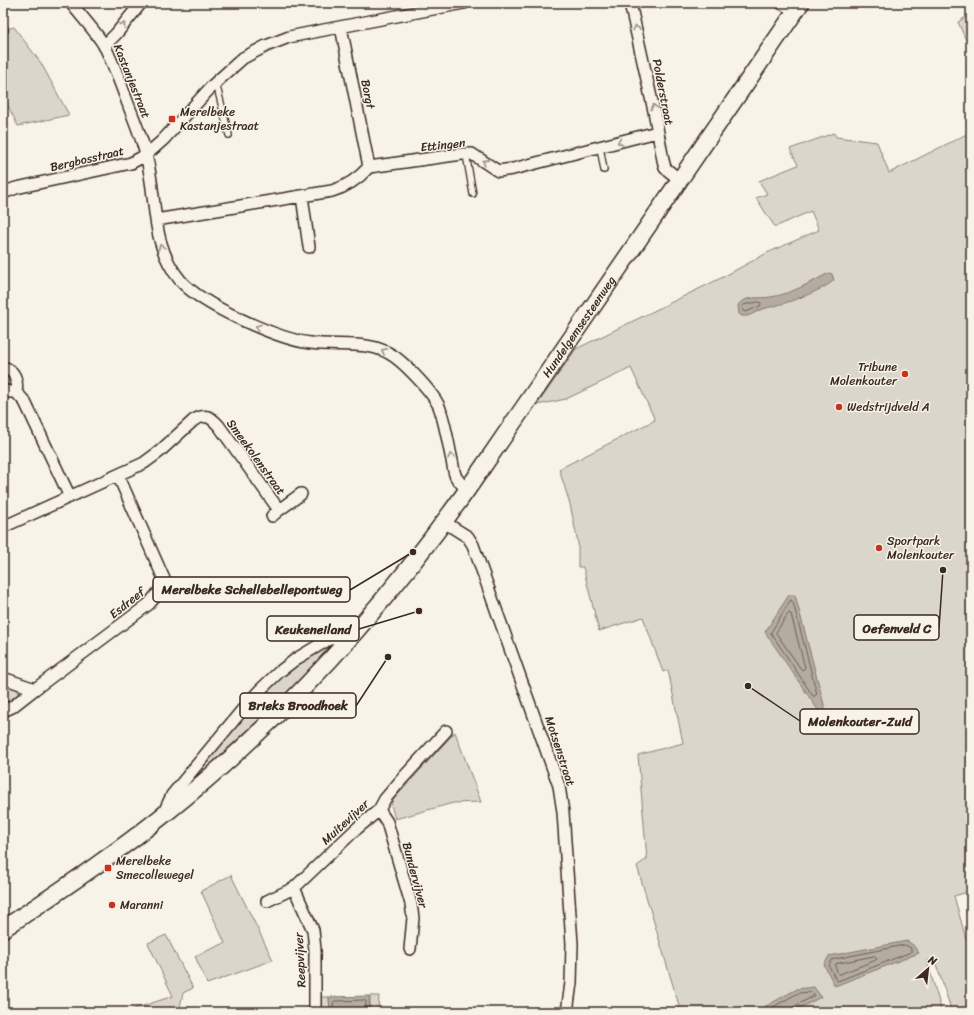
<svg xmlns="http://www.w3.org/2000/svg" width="974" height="1015" viewBox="0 0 974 1015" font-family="Sriracha,sans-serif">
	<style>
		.green { fill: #dbd6cb; stroke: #8b8074 }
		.water { fill: #b4aca0; stroke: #84786c }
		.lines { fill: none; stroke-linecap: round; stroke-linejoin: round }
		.shore { stroke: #6b5e52; stroke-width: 1 }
		.service-casing { stroke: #3b2a1e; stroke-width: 8 }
		.minor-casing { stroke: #3b2a1e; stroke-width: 14 }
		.secondary-casing { stroke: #3b2a1e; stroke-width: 19 }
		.service { stroke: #f7f3e8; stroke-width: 5.5 }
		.minor { stroke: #f7f3e8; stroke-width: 11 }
		.secondary { stroke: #f7f3e8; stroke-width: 16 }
		.oneway { stroke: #998e83 }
		.poi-dot { fill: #c8321e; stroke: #f7f3e8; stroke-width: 1.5 }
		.labels { text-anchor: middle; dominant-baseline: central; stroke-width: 3; stroke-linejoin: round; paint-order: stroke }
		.street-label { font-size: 12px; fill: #3b2a1e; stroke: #f7f3e8 }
		.poi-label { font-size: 12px; fill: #3b2a1e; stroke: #f7f3e8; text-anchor: start }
		.leader { fill: none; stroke: #3b2a1e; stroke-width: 1.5 }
		.callout-dot { fill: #3b2a1e; stroke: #f7f3e8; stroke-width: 1.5 }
		.callout { fill: #f7f3e8; stroke: #3b2a1e; stroke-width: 1.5 }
		.callout-label { font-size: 13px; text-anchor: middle; font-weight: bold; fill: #3b2a1e }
	</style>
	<rect width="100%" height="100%" fill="#f7f3e8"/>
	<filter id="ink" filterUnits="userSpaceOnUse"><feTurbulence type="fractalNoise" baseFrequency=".025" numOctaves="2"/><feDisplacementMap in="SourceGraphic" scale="8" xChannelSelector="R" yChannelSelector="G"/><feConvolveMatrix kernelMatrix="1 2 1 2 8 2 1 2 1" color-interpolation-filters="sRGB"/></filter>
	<g filter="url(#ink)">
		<path class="green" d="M 971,14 L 971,52 L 958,22 Z
			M 14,27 L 41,63 L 69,115 L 18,126 L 3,96 L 3,30 Z
			M 971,132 L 971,891 L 954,896 L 971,957 L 971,1012 L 952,1012 L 934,958 L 927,961 L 942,1012 L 681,1012 L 637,866 L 647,859 L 638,755 L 683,743 L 668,670 L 663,672 L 643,617 L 599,631 L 583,567 L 578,567 L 578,543 L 570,504 L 559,469 L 655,420 L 631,368 L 566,399 L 537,405 L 576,349 L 723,277 L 767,253 L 819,230 L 811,211 L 775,227 L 756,198 L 767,194 L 759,181 L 798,165 L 790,149 L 834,133 L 836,137 L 877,142 L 889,173 Z
			M 3,373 C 9,374 12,381 11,387 L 3,385 Z
			M 329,646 L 330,647 L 331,651 L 296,688 L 196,780 L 193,778 L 252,704 L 294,665 Z
			M 3,683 L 17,689 L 19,693 L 15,698 L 3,705 Z
			M 455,732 L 481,802 L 453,803 L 395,819 L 391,805 L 393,800 Z
			M 231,875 L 273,960 L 207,984 L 195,956 L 225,943 L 201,891 Z
			M 166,935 L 193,988 L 183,993 L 179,1012 L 125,1012 L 173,996 L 148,943 Z
			M 368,996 L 379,996 L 378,1012 L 370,1012 L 370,997 Z
			M 319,997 L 329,997 L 330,1012 L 319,1012 Z"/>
		<path class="water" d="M 829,273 L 832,274 L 834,280 C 826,289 790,302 778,305 C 772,307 765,308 760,310 C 754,313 749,317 742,316 L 739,314 L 738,305 C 745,295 761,299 771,297 C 791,294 811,282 829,273 Z
			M 789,595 L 795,595 L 826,712 L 820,713 L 765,632 Z
			M 907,941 L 913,945 L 919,953 L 835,986 L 824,965 L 829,956 Z
			M 814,987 L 821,997 L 792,1012 L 755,1012 L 797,989 Z
			M 369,996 L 370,1012 L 330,1012 L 329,997 Z"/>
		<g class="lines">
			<path class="shore" d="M 759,302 L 761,303 L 760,306 L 746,312 L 743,311 L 742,307 L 744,305 Z
				M 791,600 L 793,602 L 817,694 L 815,696 L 813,696 L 771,633 Z
				M 789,613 L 791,614 L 805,668 L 803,670 L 801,669 L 776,633 Z
				M 905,945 L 911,948 L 911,952 L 838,981 L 836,980 L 829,966 L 832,960 Z
				M 875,956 L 877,958 L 876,960 L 840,974 L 838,974 L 835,966 L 836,964 Z
				M 334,1012 L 333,1003 L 335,1001 L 364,1000 L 366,1001 L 366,1012
				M 764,1012 L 798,993 L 812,992 L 814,994 L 814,996 L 793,1007 L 791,1012"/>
			<g class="service-casing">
				<path id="service" d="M 3,23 L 5,30
					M 216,83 L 229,135
					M 600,147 L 604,170
					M 466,154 L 473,194"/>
			</g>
			<g class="minor-casing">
				<path id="minor" d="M 71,3 C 81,16 98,34 105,47 C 115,67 122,88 130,109 C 136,124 142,139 146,155 C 158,199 149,242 180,280 C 201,305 278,339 310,343 C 339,347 370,339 395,357 C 407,366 435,394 440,409 C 445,424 448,441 451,456 C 453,463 453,471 456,477 C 459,482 464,486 467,490
					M 630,3 L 654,111 L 663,160 L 665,168 L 680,180
					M 781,3 L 795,11
					M 341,27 L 369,167
					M 104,46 L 116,34 L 141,3
					M 3,193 L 16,188 L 131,163 L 146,155 L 163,140 L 213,85 L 243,58 L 266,46 L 289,37 L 324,30 L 464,3
					M 302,196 L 309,247
					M 156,220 L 332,191 C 346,187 359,178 369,167 L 462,154 L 472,154 L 498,171 L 513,169 L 657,132
					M 3,367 C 15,370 18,381 16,392 L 25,402 L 70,497
					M 3,390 L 9,392 L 16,392
					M 272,516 L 279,510 L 301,494
					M 444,522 L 468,537 L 473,545 L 559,786 L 563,812 L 572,944 L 571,983 L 567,1012
					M 3,527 L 144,463 L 159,452 L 194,420 C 206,413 211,417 219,426 L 279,510
					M 3,678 L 35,689 L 149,604 L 162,588 L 164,579 L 118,475
					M 3,711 L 12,707 L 35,689
					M 379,810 L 387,822 L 411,904 L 413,918 L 410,949
					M 166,813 L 166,808 L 172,795 L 243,709 L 260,690 L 279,672 L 296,659 L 331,638 L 346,643
					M 294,888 L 313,930 L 315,950 L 315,1012
					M 267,901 L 294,888 L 355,830 L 379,810 L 385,799 L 402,779 L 446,731"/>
			</g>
			<g class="secondary-casing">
				<g id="secondary">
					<path id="s1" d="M 3,929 C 58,892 114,855 166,813 C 282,721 382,610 467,490 L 801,3"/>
				</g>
			</g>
			<use href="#service" class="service"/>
			<use href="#minor" class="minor"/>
			<use href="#secondary" class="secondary"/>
		</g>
		<defs><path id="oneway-chevron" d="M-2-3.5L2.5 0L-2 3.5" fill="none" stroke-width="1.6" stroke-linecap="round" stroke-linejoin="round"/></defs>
		<g class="oneway">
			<use href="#oneway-chevron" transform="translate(123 25) rotate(-51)"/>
			<use href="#oneway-chevron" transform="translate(636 28) rotate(-103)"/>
			<use href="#oneway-chevron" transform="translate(654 107) rotate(-102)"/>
			<use href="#oneway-chevron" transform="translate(620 142) rotate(166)"/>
			<use href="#oneway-chevron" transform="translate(485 162) rotate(-147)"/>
			<use href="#oneway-chevron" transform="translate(161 247) rotate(-108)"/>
			<use href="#oneway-chevron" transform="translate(258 327) rotate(-157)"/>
			<use href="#oneway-chevron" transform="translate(384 351) rotate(-152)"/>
			<use href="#oneway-chevron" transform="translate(451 456) rotate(-103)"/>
		</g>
	</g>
	<g class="poi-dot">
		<rect x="168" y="115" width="8" height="8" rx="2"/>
		<circle cx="905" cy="374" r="4"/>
		<circle cx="839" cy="407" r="4"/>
		<circle cx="879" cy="548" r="4"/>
		<rect x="104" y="864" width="8" height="8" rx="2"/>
		<circle cx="112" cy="905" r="4"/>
	</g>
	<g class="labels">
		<g class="street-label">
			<text transform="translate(132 81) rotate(68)">Kastanjestraat</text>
			<text transform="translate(663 92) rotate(79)">Polderstraat</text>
			<text transform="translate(368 94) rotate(79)">Borgt</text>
			<text transform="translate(443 145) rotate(-6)">Ettingen</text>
			<text transform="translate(87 159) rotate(-13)">Bergbosstraat</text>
			<text stroke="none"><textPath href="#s1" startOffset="841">Hundelgemsesteenweg</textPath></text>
			<text transform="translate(256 457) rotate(54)">Smeekolenstraat</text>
			<text transform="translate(127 603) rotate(-39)">Esdreef</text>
			<text transform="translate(560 751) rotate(72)">Motsenstraat</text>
			<text transform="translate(345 822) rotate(-43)">Muitevijver</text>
			<text transform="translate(415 875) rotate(75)">Bundervijver</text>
			<text transform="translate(300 960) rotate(-93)">Reepvijver</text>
		</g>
		<g class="poi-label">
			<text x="180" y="112">Merelbeke<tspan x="180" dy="14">Kastanjestraat</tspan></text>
			<text x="897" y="367" text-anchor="end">Tribune<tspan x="897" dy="14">Molenkouter</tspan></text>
			<text x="847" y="407">Wedstrijdveld A</text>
			<text x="887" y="541">Sportpark<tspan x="887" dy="14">Molenkouter</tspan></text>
			<text x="116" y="861">Merelbeke<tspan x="116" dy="14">Smecollewegel</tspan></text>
			<text x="120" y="905">Maranni</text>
		</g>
	</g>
	<path class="leader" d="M413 552L350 590M943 570L939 628M419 611L359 629M388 657L356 706M748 686L800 721"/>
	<g class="callout-dot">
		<circle cx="413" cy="552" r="4"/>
		<circle cx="943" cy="570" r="4"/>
		<circle cx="419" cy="611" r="4"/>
		<circle cx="388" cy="657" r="4"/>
		<circle cx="748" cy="686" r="4"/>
	</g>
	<g class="callout">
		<rect x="153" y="577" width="197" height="25" rx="4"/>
		<rect x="854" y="615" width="85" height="25" rx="4"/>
		<rect x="267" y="616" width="92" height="25" rx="4"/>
		<rect x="240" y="693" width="116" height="25" rx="4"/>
		<rect x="800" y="709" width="119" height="25" rx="4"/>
	</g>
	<g class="callout-label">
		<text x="252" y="594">Merelbeke Schellebellepontweg</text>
		<text x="897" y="633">Oefenveld C</text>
		<text x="313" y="634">Keukeneiland</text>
		<text x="298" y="710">Brieks Broodhoek</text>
		<text x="860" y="726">Molenkouter-Zuid</text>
	</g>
	<rect width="974" height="1015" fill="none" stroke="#f7f3e8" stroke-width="16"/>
	<rect x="8" y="8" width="958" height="999" fill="none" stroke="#3b2a1e" stroke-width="1.5" filter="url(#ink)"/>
	<g transform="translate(928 969) rotate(28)" stroke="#f7f3e8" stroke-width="3" paint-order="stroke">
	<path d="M0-3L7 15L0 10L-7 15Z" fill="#3b2a1e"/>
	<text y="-6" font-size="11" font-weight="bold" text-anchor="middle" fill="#3b2a1e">N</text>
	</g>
</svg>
